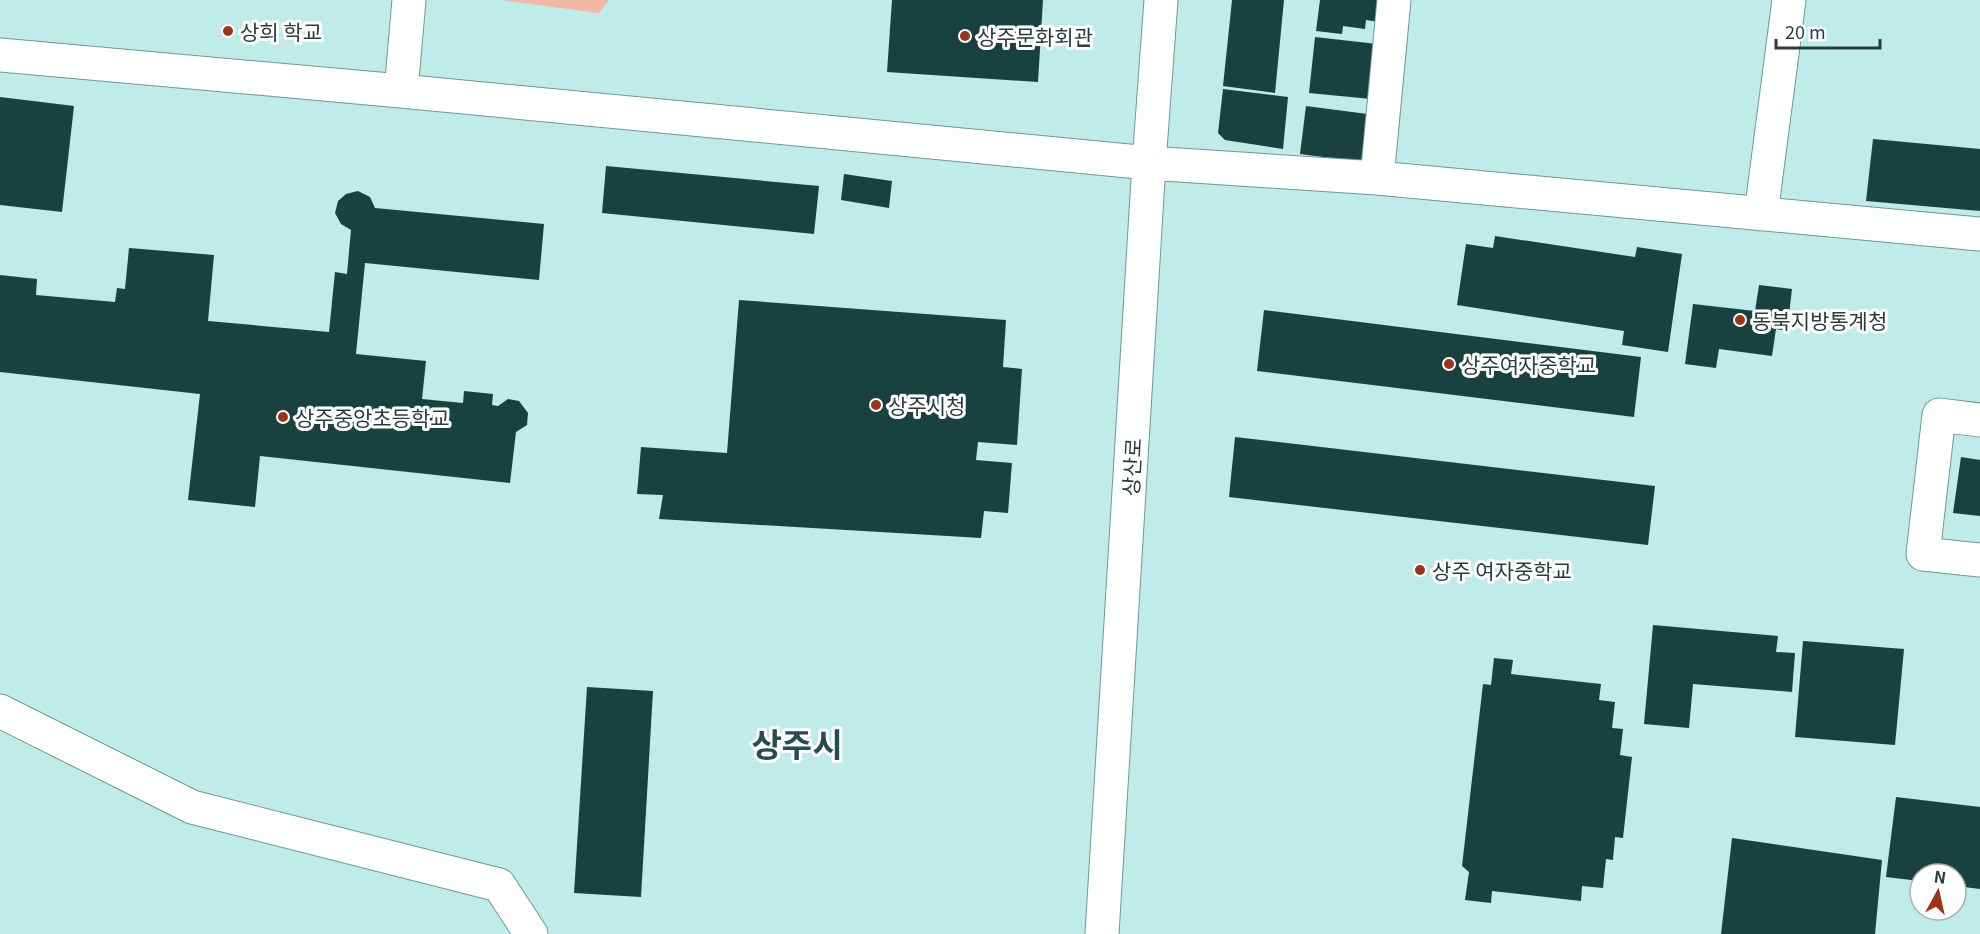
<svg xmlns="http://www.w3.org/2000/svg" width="1980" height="934" viewBox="0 0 1980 934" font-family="Georgia,'Noto Sans KR',serif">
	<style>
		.green { fill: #f3b7a6 }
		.building { fill: #18413f }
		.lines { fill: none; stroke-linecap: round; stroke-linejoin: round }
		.minor-casing { stroke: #6f9896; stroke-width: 35 }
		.minor { stroke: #fff; stroke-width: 33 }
		.poi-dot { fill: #9c3415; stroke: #fff; stroke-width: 2 }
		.labels { text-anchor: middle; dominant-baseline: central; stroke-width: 6; stroke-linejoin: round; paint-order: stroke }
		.poi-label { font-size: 21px; fill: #2a3c3b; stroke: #fff; text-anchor: start }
		.street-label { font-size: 21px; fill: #2a3c3b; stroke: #fff }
		.town-label { font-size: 33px; font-weight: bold; fill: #264e4c; stroke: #fff }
	</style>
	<rect width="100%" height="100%" fill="#bfebe8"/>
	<path class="green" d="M 500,0 L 609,0 L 599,13 Z"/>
	<path class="building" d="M 892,0 L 1043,0 L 1038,82 L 887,72 Z
		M 1232,0 L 1284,0 L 1275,93 L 1223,86 Z
		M 1320,0 L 1382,0 L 1379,22 L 1366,20 L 1365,29 L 1343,26 L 1342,34 L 1316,31 Z
		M 1315,37 L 1377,44 L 1371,99 L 1309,93 Z
		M 1223,89 L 1288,97 L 1283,149 L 1225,140 L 1218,133 Z
		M 0,97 L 74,106 L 62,212 L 0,205 Z
		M 1306,106 L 1375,115 L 1369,163 L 1300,154 Z
		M 1873,139 L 1980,149 L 1980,211 L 1866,201 Z
		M 606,166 L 819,186 L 814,234 L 602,213 Z
		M 844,174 L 892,181 L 889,208 L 841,200 Z
		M 358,191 L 370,197 L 375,208 L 544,224 L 539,280 L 365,263 L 356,354 L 426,361 L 422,399 L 463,403 L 464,391 L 493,394 L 492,405 L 498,406 L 508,399 L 519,401 L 528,413 L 527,425 L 516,432 L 510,483 L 260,456 L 255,507 L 188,500 L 200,394 L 0,372 L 0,275 L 37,279 L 36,295 L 115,302 L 117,288 L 125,289 L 129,248 L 214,255 L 208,321 L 329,332 L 335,272 L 347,274 L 351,230 L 341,224 L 335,213 L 338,201 L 346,194 Z
		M 1495,236 L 1635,257 L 1637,247 L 1682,254 L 1668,352 L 1622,345 L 1624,331 L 1457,305 L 1466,244 L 1493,248 Z
		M 1759,285 L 1792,289 L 1787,331 L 1776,329 L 1772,356 L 1719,349 L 1716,368 L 1685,364 L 1693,304 L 1755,311 Z
		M 739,300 L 1006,320 L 1003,367 L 1022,369 L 1017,445 L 978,442 L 976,460 L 1012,463 L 1008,513 L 984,511 L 981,538 L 659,519 L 663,495 L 637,494 L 641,447 L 727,453 Z
		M 1264,310 L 1641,357 L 1634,417 L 1257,371 Z
		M 1235,437 L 1655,486 L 1648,545 L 1229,497 Z
		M 1961,457 L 1980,460 L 1980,516 L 1953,513 Z
		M 1653,625 L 1778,636 L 1776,652 L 1795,653 L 1792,692 L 1693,684 L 1689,728 L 1644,724 Z
		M 1803,641 L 1904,649 L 1895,745 L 1795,737 Z
		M 1494,658 L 1513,660 L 1511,674 L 1601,684 L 1599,700 L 1615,702 L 1612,728 L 1623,729 L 1620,755 L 1632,757 L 1623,838 L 1615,837 L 1613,860 L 1606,859 L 1603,888 L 1582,886 L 1581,901 L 1492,891 L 1491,903 L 1465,900 L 1469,872 L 1462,866 L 1483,684 L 1491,685 Z
		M 587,687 L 653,691 L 641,897 L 574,893 Z
		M 1896,797 L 1980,807 L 1980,889 L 1956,886 L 1956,874 L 1920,874 L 1920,881 L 1886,877 Z
		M 1732,838 L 1882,860 L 1875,934 L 1721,934 Z"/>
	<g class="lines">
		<g class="minor-casing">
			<path id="minor" d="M 0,55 L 401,91 L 1149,163 L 1377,178 L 1980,234
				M 401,91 L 409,0
				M 1377,178 L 1394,0
				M 1761,214 L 1789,0
				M 1980,420 L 1939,415 L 1923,554 L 1980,560
				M 0,711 L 192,807 L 499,885 L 531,934
				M 1102,934 L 1149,163 L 1161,0"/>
		</g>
		<use href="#minor" class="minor"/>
	</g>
	<g class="poi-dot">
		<circle cx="228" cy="31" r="6"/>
		<circle cx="965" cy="36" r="6"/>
		<circle cx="1740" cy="320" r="6"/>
		<circle cx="1449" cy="364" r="6"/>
		<circle cx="876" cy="405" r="6"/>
		<circle cx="283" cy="417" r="6"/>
		<circle cx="1420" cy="570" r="6"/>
	</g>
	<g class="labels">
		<g class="poi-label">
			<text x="240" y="31">상희 학교</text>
			<text x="977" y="36">상주문화회관</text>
			<text x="1752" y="320">동북지방통계청</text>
			<text x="1461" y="364">상주여자중학교</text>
			<text x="888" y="405">상주시청</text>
			<text x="295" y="417">상주중앙초등학교</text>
			<text x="1432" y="570">상주 여자중학교</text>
		</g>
		<g class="street-label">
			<text transform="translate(1131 467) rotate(-87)">상산로</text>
		</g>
		<g class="town-label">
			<text x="797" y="743">상주시</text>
		</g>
	</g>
	<g transform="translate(1938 892) rotate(8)"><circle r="28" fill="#ffffff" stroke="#aab1b1" stroke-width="1.5"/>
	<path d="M0-4.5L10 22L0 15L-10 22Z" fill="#9c3415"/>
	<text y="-9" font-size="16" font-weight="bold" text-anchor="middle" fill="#2a3c3b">N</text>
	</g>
	<path d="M1776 39v9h104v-9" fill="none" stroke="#2a3c3b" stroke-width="3"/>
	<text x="1785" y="39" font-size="18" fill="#2a3c3b" stroke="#ffffff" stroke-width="4.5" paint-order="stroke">20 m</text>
</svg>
